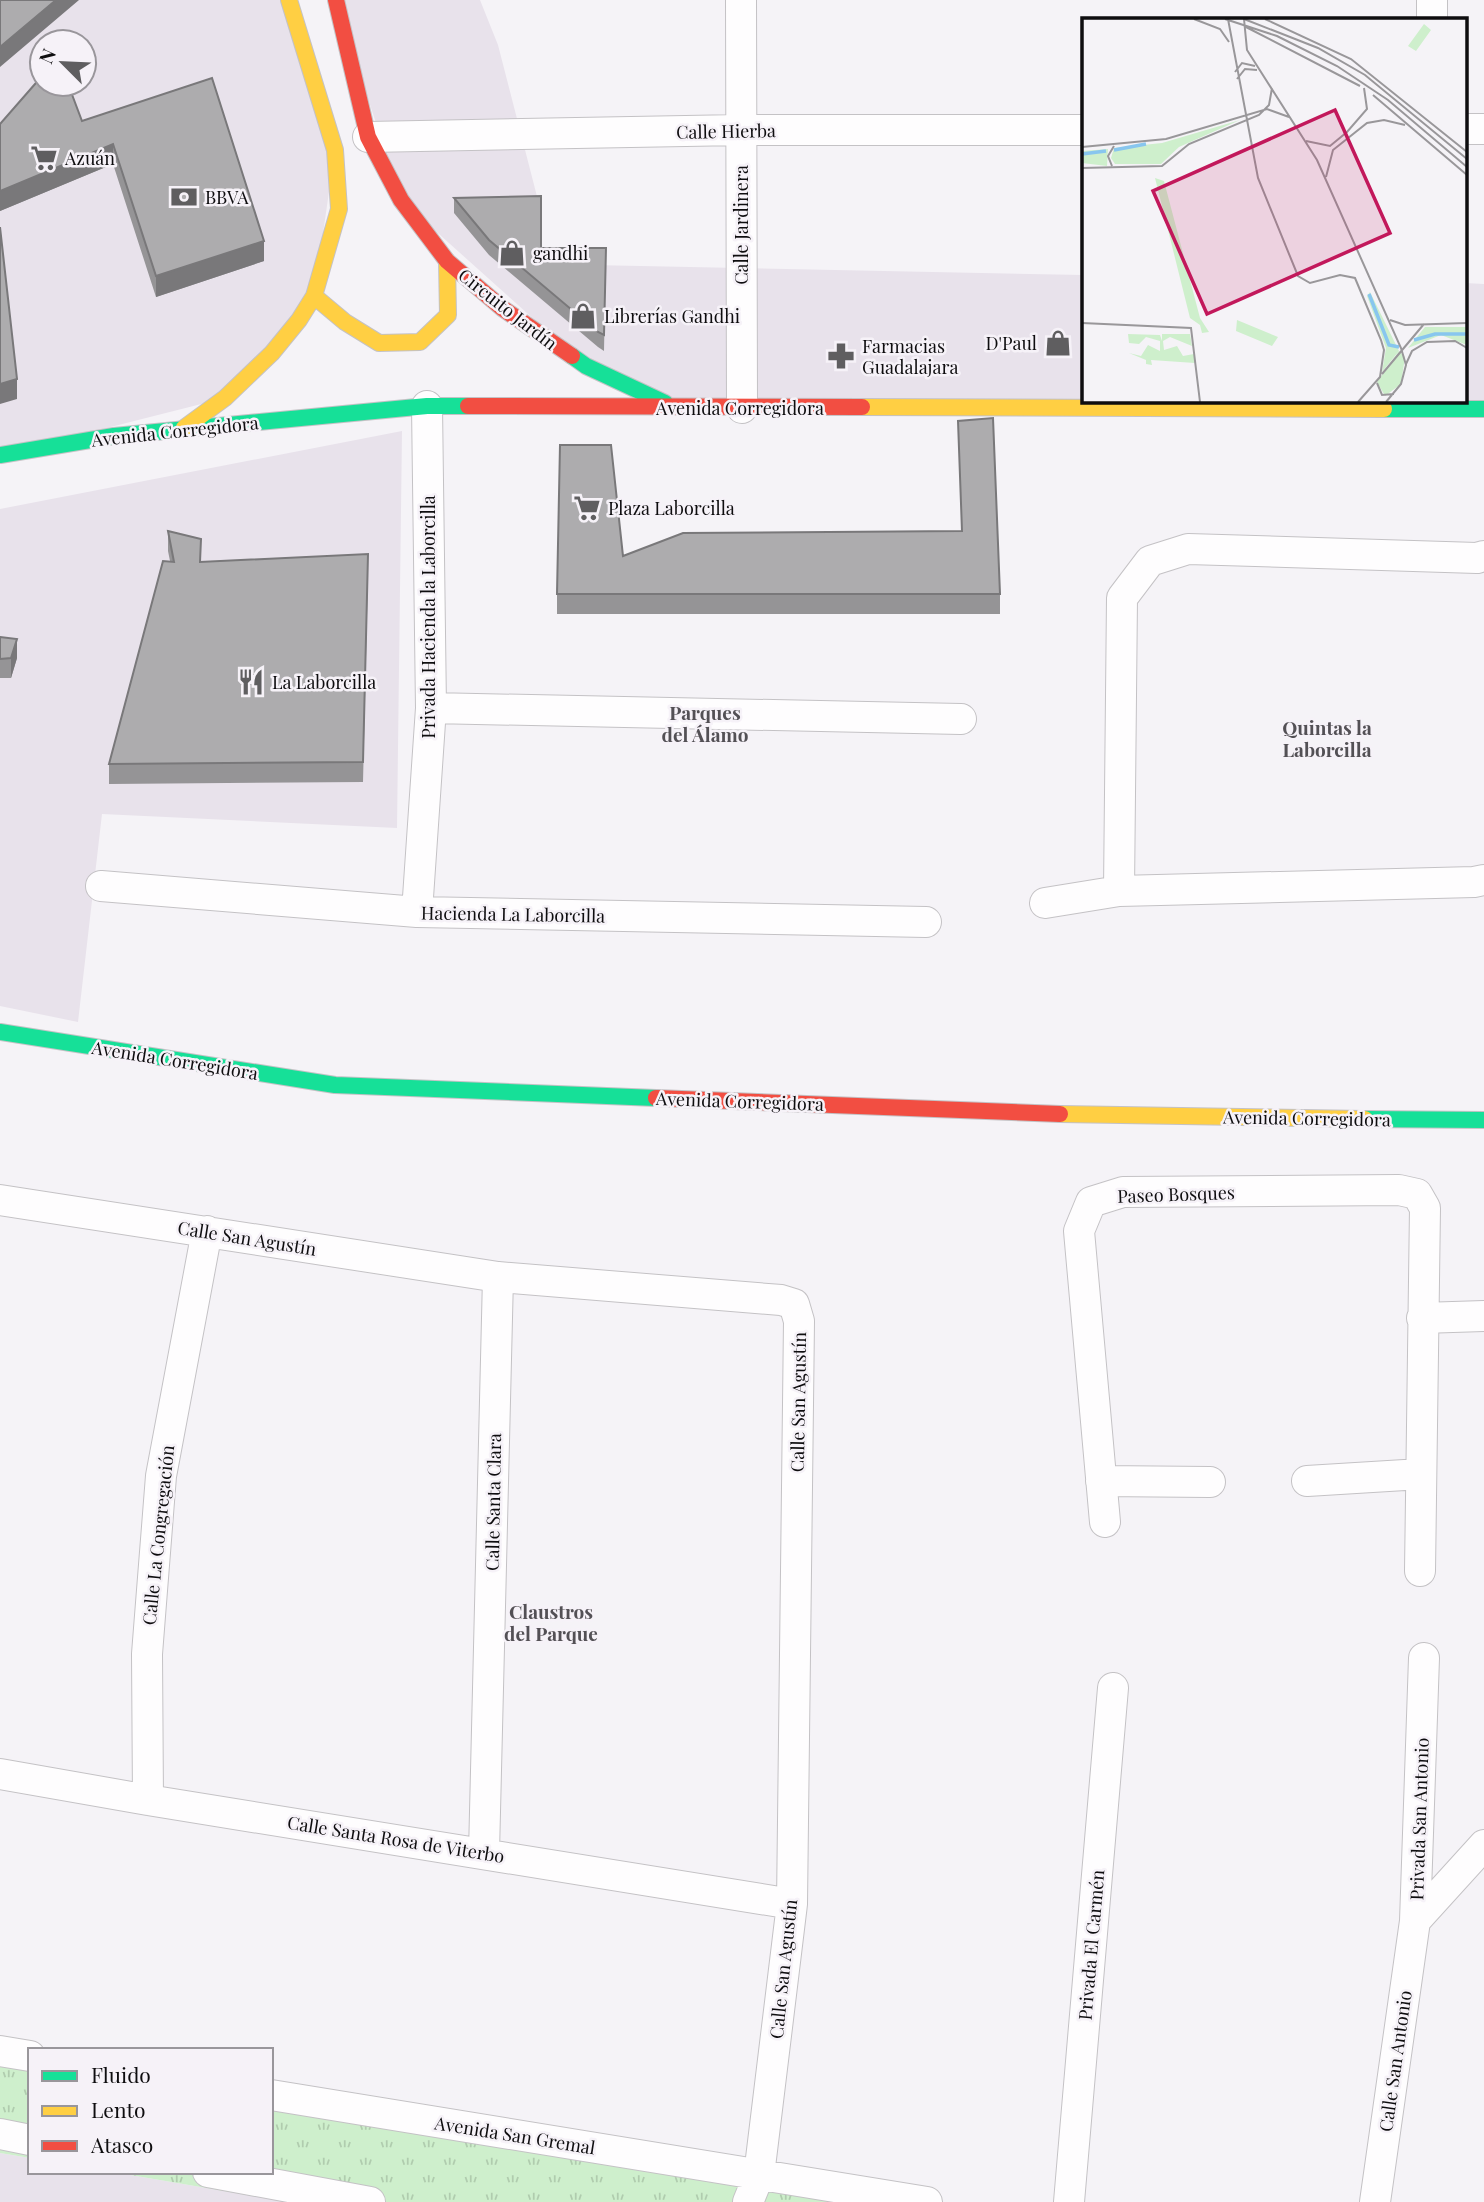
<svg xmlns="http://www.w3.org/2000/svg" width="1484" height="2202" viewBox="0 0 1484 2202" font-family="'Playfair Display',serif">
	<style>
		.built { fill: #e8e2eb; fill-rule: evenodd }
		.park { fill: url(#park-tufts) }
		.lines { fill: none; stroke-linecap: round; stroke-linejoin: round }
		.street-casing { stroke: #c4c2c5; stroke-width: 32 }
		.fast-casing { stroke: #c4c2c5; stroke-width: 18 }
		.slow-casing { stroke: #c4c2c5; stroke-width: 18 }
		.jam-casing { stroke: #c4c2c5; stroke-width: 18 }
		.street { stroke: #fefdfe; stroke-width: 30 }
		.fast { stroke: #16e098; stroke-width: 16 }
		.slow { stroke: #ffcf43; stroke-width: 16 }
		.jam { stroke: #f24e42; stroke-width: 16 }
		.wall { fill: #959496 }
		.shaded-wall { fill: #79787a }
		.building { fill: #adacae; stroke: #79787a; stroke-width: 2 }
		.labels { text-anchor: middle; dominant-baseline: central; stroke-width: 5; stroke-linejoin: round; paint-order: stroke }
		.street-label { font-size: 18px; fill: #0e0d0f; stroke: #f6f2f8 }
		.poi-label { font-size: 18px; fill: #0e0d0f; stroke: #f6f2f8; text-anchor: start }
		.neighbourhood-label { font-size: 19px; font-weight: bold; fill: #535055; stroke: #f6f2f8 }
		.inset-river { fill: none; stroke: #88c6ee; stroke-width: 3.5 }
		.inset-road { fill: none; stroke: #99979a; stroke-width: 2 }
		.view { fill: #c2185b; fill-opacity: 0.15; stroke: #c2185b; stroke-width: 3.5 }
		.inset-edge { fill: none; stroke: #0e0d0f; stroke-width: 3.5 }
	</style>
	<defs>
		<pattern id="park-tufts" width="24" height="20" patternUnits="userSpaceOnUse" patternTransform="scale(1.75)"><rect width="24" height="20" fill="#ceefcc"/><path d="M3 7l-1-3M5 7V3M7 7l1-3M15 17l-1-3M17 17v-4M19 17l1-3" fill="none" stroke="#b0ccae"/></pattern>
	</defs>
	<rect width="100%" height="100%" fill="#f5f3f7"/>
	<path class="built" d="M 0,0 L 289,0 L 335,150 L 314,296 L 225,398 L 0,455 ZM 42,42 L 84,42 L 84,84 L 42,84 Z
		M 336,0 L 480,0 L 498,45 L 541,212 L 542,264 L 1083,275 L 1083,401 L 1465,401 L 1465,283 L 1484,284 L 1484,409 L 677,409 L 586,366 L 401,200 Z
		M 402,431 L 397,828 L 102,814 L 78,1022 L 0,1006 L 0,509 Z
		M 0,2153 L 30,2158 L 30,2172 L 113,2172 L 289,2202 L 0,2202 Z"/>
	<path class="park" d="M 0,2051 L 30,2056 L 30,2158 L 0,2153 Z
		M 271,2095 L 927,2202 L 289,2202 L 113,2172 L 271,2172 Z"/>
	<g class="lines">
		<g class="street-casing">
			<path id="street" d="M 741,0 L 742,408
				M 1432,19 L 1432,0
				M 1465,129 L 1484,129
				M 368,137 L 740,130 L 1083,130
				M 431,708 L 961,719
				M 101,886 L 417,912 L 926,922
				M 1119,891 L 1122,598 L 1150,561 L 1188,549 L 1477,558 L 1484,556
				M 1045,903 L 1119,891 L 1474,882 L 1484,880
				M 417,912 L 431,708 L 427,406
				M 0,1200 L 498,1277 L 781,1300 L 794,1304 L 799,1321 L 792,1904 L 759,2175 L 748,2202
				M 1422,1318 L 1484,1316
				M 1101,1481 L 1210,1482
				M 1307,1481 L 1421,1474
				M 1105,1522 L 1079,1231 L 1091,1202 L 1123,1192 L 1399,1190 L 1417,1194 L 1425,1208 L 1420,1571
				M 0,1774 L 148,1800 L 792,1904
				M 148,1800 L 147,1654 L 161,1476 L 207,1231
				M 484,1853 L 498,1277
				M 1415,1921 L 1484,1845
				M 0,2051 L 30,2056
				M 271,2095 L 927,2202
				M 0,2134 L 30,2140
				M 208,2172 L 370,2202
				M 1069,2202 L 1113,1688
				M 1375,2202 L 1415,1921 L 1424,1658"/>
		</g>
		<g class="fast-casing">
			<path id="fast" d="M 572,356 L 586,366 L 665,403
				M 1384,409 L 1484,409
				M 0,455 L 114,436 L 427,406 L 468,406
				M 0,1032 L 335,1085 L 656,1098
				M 1365,1119 L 1484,1120"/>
		</g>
		<g class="slow-casing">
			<path id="slow" d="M 314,296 L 345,322 L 379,343 L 420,342 L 448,315 L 447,261
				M 862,407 L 1384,409
				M 184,428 L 225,398 L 272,353 L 299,320 L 314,296 L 339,209 L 335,150 L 289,0
				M 1060,1114 L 1365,1119"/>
		</g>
		<g class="jam-casing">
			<path id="jam" d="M 336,0 L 368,137 L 401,200 L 447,261 L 502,308 L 572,356
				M 468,406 L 862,407
				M 656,1098 L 1060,1114"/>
		</g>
		<use href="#street" class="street"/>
		<use href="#fast" class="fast"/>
		<use href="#slow" class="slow"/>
		<use href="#jam" class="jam"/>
	</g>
	<path class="wall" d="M 82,121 L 264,261 L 156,297 L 113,164 L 0,211 L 0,124 Z
		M 454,198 L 541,248 L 606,248 L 604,351 L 598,347 L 489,255 L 454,213 Z
		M 958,421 L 1000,594 L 1000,614 L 557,614 L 557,594 L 623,556 L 962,531 Z
		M 168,531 L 201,562 L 368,574 L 363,782 L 109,784 L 109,764 L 170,561 L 168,551 Z
		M 0,637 L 17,658 L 11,678 L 0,678 Z"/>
	<path class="shaded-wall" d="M 56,0 L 79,0 L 0,67 L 0,47 Z
		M 113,144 L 113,164 L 0,211 L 0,191 Z
		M 264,241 L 264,261 L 156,297 L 156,276 Z
		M 17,379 L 17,399 L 0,404 L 0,384 Z
		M 17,639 L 17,658 L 11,678 L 11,658 Z"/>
	<path class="building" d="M 0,0 L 56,0 L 0,47 Z
		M 42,76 L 42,84 L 68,84 L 82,121 L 212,78 L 264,241 L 156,276 L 113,144 L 0,191 L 0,124 Z
		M 541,196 L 541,248 L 606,248 L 604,335 L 598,332 L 489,240 L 454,198 Z
		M 0,227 L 17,379 L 0,384 Z
		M 993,418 L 1000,594 L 557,594 L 560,445 L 611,445 L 623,556 L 683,533 L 962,531 L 958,421 Z
		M 168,531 L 201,539 L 200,562 L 368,554 L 363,762 L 109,764 L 163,561 L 174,562 Z
		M 0,637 L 17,639 L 11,658 L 0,659 Z"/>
	<defs>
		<g id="supermarket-bare" transform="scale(2.1)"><path d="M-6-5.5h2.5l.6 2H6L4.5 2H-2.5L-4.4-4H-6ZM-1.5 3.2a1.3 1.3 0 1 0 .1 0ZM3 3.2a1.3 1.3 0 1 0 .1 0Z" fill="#5f5e60" stroke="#f6f2f8" stroke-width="2.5" paint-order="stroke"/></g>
		<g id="bank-bare" transform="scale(2.1)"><path d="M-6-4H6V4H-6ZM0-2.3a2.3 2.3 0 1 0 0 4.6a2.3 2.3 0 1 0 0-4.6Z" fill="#5f5e60" stroke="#f6f2f8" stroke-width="2.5" paint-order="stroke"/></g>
		<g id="shop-bare" transform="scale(2.1)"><path d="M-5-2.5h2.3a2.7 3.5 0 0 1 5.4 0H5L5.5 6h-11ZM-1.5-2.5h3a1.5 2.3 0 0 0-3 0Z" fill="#5f5e60" stroke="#f6f2f8" stroke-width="2.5" paint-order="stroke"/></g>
		<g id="pharmacy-bare" transform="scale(2.1)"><path d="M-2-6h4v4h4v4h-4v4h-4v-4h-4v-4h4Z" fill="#5f5e60" stroke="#f6f2f8" stroke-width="2.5" paint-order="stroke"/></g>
		<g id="restaurant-bare" transform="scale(2.1)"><path d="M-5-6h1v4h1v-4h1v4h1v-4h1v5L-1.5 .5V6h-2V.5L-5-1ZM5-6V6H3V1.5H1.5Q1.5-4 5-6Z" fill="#5f5e60" stroke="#f6f2f8" stroke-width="2.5" paint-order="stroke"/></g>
	</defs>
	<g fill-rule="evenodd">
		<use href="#supermarket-bare" x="44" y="158"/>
		<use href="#bank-bare" x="184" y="197"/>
		<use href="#shop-bare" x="512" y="253"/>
		<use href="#shop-bare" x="583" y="316"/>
		<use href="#shop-bare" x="1058" y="343"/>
		<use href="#pharmacy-bare" x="841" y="356"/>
		<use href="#supermarket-bare" x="587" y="508"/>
		<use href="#restaurant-bare" x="251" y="682"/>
	</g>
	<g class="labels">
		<g class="street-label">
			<text transform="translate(726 131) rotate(-1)">Calle Hierba</text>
			<text transform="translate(741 225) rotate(-90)">Calle Jardinera</text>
			<text transform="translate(508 309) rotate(38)">Circuito Jardín</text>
			<text x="740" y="408">Avenida Corregidora</text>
			<text transform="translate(175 431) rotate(-6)">Avenida Corregidora</text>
			<text transform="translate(428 617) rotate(-90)">Privada Hacienda la Laborcilla</text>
			<text transform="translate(513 914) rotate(1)">Hacienda La Laborcilla</text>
			<text transform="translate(175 1060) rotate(9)">Avenida Corregidora</text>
			<text transform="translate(740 1101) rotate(2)">Avenida Corregidora</text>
			<text transform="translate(1307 1118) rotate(1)">Avenida Corregidora</text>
			<text transform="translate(1176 1194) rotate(-2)">Paseo Bosques</text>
			<text transform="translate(247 1238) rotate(9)">Calle San Agustín</text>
			<text transform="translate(798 1402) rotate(-89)">Calle San Agustín</text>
			<text transform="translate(493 1502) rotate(-89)">Calle Santa Clara</text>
			<text transform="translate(158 1535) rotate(-84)">Calle La Congregación</text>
			<text transform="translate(1419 1819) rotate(-88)">Privada San Antonio</text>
			<text transform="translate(396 1839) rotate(9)">Calle Santa Rosa de Viterbo</text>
			<text transform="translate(1091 1945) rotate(-85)">Privada El Carmén</text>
			<text transform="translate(783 1969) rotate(-84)">Calle San Agustín</text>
			<text transform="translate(1395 2061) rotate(-82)">Calle San Antonio</text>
			<text transform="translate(515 2135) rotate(9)">Avenida San Gremal</text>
		</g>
		<g class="poi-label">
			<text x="65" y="158">Azuán</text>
			<text x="205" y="197">BBVA</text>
			<text x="533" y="253">gandhi</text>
			<text x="604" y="316">Librerías Gandhi</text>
			<text x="1037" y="343" text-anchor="end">D'Paul</text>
			<text x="862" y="346">Farmacias<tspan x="862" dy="21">Guadalajara</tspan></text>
			<text x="608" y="508">Plaza Laborcilla</text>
			<text x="272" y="682">La Laborcilla</text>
		</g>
		<g class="neighbourhood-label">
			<text x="705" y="712">Parques<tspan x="705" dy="22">del Álamo</tspan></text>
			<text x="1327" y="727">Quintas la<tspan x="1327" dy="22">Laborcilla</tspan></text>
			<text x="551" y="1611">Claustros<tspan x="551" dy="22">del Parque</tspan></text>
		</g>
	</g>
	<g transform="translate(1082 18)">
		<rect width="385" height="385" fill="#f5f3f7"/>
		<path d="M 288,274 L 317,333 L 300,354 L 304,330 L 285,278 ZM 46,316 L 78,317 L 80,323 L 80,316 L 108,316 L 110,328 L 88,319 L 81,323 L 82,332 L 95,328 L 101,338 L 112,336 L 113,345 L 69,342 L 70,347 L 64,346 L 64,342 L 47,335 L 59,338 L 66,327 L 78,333 L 78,323 L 64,319 L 57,326 L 47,325 Z" fill="#ceefcc"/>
		<path d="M 342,6 L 349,12 L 334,33 L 326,28 ZM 158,102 L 97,129 L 79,146 L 33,146 L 29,140 L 32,130 L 80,125 ZM 26,131 L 25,148 L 0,145 L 0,133 ZM 73,160 L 82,163 L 118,300 L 127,314 L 120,315 L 118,307 L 108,300 ZM 155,302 L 196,319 L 190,328 L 154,313 ZM 343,309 L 385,309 L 385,327 L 359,317 L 326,330 ZM 317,333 L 323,339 L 319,366 L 303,378 L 295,364 Z" fill="#ceefcc"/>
		<path class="inset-river" d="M 32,132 L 64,126M 0,136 L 24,133M 287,276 L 307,327 L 317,329M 332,322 L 353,316 L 385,316"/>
		<path class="inset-road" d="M 112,1 L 138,11 L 147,24M 143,1 L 195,18 L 255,48 L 306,82 L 385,149M 146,1 L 176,160 L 216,258 L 228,265 L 258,257 L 273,260 L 299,322 L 302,332 L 298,359 L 276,384M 162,1 L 165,32 L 235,142 L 319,330 L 324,347 L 319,366 L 304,384M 162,1 L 236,30 L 283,57 L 385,141M 183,1 L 269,41 L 385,134M 162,8 L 278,68M 153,54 L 160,45 L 173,48M 155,61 L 163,51 L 175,52M 291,77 L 385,157M 224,123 L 248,128 L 265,114 L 285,91 L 282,70M 0,129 L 84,121 L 185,91 L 207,99M 30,148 L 26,138 L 32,128M 0,150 L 80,148 L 107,126 L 177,97 L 187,87 L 190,70M 244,159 L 251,132 L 285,105 L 302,102 L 323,107M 308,302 L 323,307 L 385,305M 0,305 L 109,310 L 118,384M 324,346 L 330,333 L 345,324 L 373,323 L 385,330M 300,356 L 342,306M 295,365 L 300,377 L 312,376"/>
		<path class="view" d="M 253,92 L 308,215 L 125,296 L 71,173 Z"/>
		<rect width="385" height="385" class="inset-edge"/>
	</g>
	<rect x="28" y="2048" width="245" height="126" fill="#f6f2f8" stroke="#99969b" stroke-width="2"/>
	<rect x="42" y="2071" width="35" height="10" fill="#16e098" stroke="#99969b" stroke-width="2"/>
	<text x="91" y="2083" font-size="21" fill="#0e0d0f">Fluido</text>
	<rect x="42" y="2106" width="35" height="10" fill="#ffcf43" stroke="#99969b" stroke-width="2"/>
	<text x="91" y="2118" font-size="21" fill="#0e0d0f">Lento</text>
	<rect x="42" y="2141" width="35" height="10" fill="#f24e42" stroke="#99969b" stroke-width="2"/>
	<text x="91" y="2153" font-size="21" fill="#0e0d0f">Atasco</text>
	<g transform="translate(63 63) rotate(294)"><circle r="33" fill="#f6f2f8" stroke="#99969b" stroke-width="2"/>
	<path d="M0-5L12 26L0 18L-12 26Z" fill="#5f5e60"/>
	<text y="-10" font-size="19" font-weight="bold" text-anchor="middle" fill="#0e0d0f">N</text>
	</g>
</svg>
